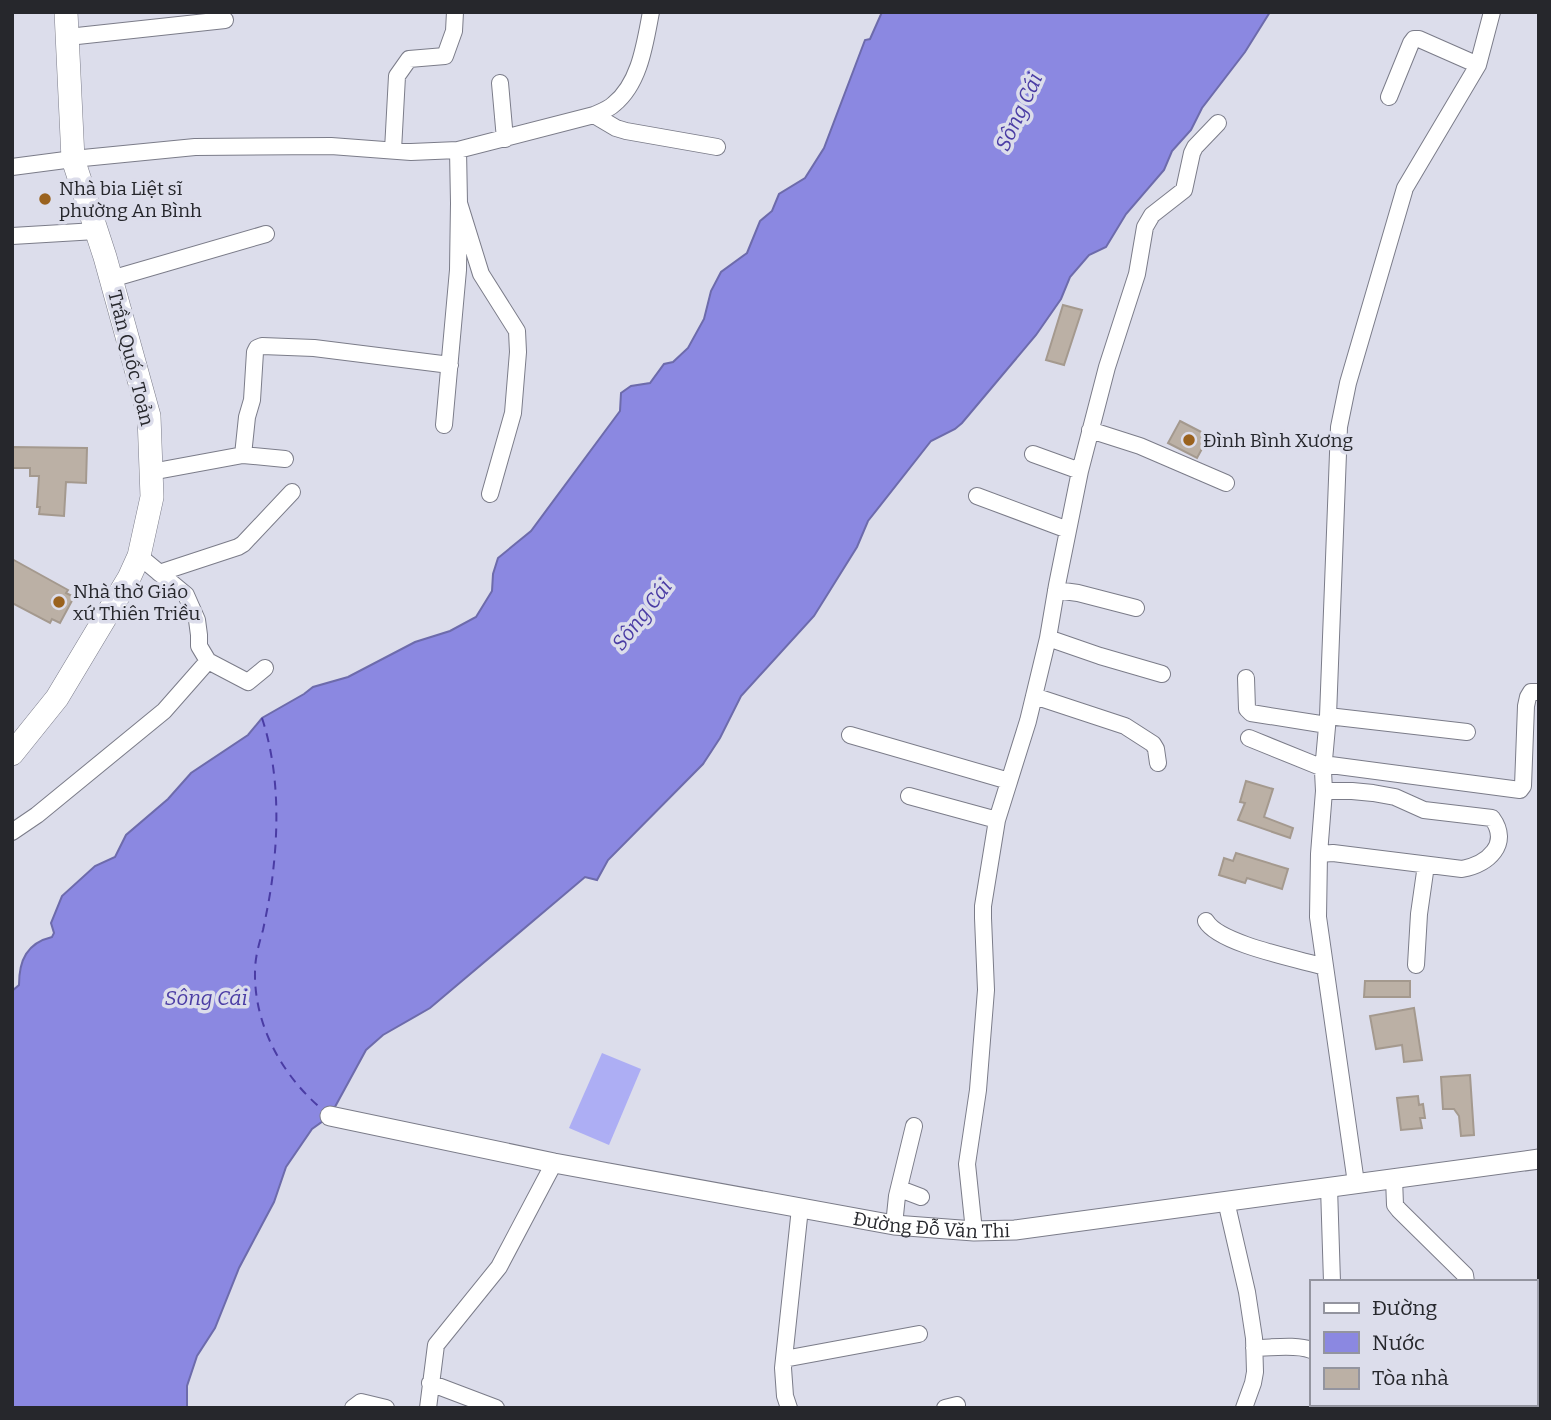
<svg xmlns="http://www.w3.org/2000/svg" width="1551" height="1420" viewBox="0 0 1551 1420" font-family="Bitter,serif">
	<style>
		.green { fill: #adaef4 }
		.water { fill: #8b88e1; stroke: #6d6bab; stroke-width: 2 }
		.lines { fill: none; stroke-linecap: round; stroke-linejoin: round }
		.ferry { stroke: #4a3ca4; stroke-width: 2; stroke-dasharray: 9 7; stroke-linecap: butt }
		.building { fill: #bbb0a5; stroke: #a4998e; stroke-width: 2 }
		.minor-casing { stroke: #7b7c89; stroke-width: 18 }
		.tertiary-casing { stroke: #7b7c89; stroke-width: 21 }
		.secondary-casing { stroke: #7b7c89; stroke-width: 24 }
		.minor { stroke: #fff; stroke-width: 16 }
		.tertiary { stroke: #fff; stroke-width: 19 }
		.secondary { stroke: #fff; stroke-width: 23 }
		.poi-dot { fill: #9a621e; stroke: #dcddeb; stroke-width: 2.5 }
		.labels { text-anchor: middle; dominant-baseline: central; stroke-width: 7; stroke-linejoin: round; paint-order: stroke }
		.poi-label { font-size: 19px; fill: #26272c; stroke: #dcddeb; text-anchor: start }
		.street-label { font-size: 19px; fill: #26272c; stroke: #dcddeb }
		.water-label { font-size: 21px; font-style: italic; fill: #4a3ca4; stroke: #dcddeb }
	</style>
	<rect width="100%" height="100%" fill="#dcddeb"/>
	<path class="green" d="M 602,1053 L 641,1069 L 609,1145 L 569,1128 Z"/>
	<path class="water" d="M 882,12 L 1270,12 L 1245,52 L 1202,108 L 1191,130 L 1172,151 L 1164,170 L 1126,214 L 1106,247 L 1089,255 L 1070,277 L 1061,299 L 1036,335 L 962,423 L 955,429 L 931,441 L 868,521 L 857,547 L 814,616 L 741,696 L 720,738 L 703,764 L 608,860 L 597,880 L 585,877 L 430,1008 L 383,1035 L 366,1050 L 330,1116 L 312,1129 L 286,1167 L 274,1202 L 239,1268 L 215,1328 L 197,1356 L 187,1386 L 187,1408 L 12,1408 L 12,991 L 19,985 C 19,960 27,943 52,937 L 54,933 L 51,923 L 62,896 L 95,866 L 115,857 L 126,835 L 168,799 L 191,773 L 248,735 L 262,718 L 304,694 L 313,687 L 348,677 L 415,642 L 450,631 L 476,617 L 492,591 L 493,574 L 498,558 L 531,531 L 620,411 L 621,393 L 631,386 L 650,383 L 664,364 L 673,362 L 688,348 L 704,319 L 711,291 L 721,272 L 747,253 L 760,221 L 772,211 L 779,194 L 805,178 L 824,148 L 865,40 L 870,39 Z"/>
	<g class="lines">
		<path class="ferry" d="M 262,718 C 278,767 279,821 273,872 C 271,891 267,911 263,930 C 259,944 255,957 255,972 C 254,1026 283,1077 324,1111"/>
	</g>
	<path class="building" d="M 1063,305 L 1082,310 L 1064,365 L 1046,360 Z
		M 1180,421 L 1209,436 L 1197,458 L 1168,443 Z
		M 12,447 L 87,448 L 86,483 L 66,482 L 64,516 L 39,514 L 40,507 L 37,507 L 39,476 L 30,476 L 30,468 L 12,468 Z
		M 12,559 L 68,590 L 66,593 L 74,597 L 60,623 L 52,619 L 50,623 L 12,603 Z
		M 1246,781 L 1273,789 L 1264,817 L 1293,828 L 1290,838 L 1238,820 L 1245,803 L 1240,802 Z
		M 1236,853 L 1288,869 L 1282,889 L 1247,878 L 1245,883 L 1219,875 L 1224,858 L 1233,861 Z
		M 1365,981 L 1410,981 L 1410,997 L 1364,997 Z
		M 1414,1008 L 1422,1060 L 1404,1062 L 1402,1045 L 1376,1049 L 1370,1016 Z
		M 1470,1075 L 1474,1135 L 1461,1136 L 1459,1116 L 1454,1109 L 1443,1109 L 1441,1077 Z
		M 1418,1096 L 1419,1105 L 1423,1104 L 1425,1118 L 1420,1118 L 1422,1128 L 1401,1130 L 1397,1098 Z"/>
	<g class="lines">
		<g class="minor-casing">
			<path id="minor" d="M 68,37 L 225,20
				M 500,83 L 505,139
				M 1389,97 L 1411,43 L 1414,39 L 1419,39 L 1478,65
				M 594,115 L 616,128 L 626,131 L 717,147
				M 393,150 L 397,76 L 409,59 L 445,56 L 454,31 L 455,12
				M 12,167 L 73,159 L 195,147 L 331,146 L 411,152 L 458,150 L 594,115 C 601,112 609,109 614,104 C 640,83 645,43 651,12
				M 459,203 L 481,274 L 517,331 L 518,352 L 513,413 L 490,494
				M 12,236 L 96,231
				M 111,279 L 266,234
				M 444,425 L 458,270 L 459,203 L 458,150
				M 1090,430 L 1140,446 L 1226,483
				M 1033,454 L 1080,471
				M 243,455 L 247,417 L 252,400 L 255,352 L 257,348 L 262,346 L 314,348 L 450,365
				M 151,472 L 243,455 L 285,459
				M 977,496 L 1068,530
				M 139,556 L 186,595 L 197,620 L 199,635 L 199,646 L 208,661 L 248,682 L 265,668
				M 159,573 L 238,547 L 243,544 L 292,492
				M 1056,590 L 1078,593 L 1136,608
				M 1048,638 L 1100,656 L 1162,674
				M 1246,678 L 1247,709 L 1251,713 L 1327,725
				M 1034,696 L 1125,726 L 1153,744 L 1156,749 L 1158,763
				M 1328,716 L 1467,732
				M 850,735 L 1009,781
				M 1249,738 L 1323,768
				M 1323,764 L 1520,790 L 1523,786 L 1526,706 L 1528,697 L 1531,692 L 1539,692
				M 909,796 L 997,820
				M 12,832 L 37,815 L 164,711 L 208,661
				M 1319,854 L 1333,853 L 1462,869 C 1488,864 1511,844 1492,818 L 1424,810 L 1395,797 L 1373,793 L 1352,791 L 1324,791
				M 1206,921 C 1219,944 1298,959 1325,967
				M 1416,965 L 1419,914 L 1426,865
				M 1394,1178 L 1395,1205 L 1399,1210 L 1465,1275 L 1466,1282
				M 1356,1183 L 1318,917 L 1319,854 L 1324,791 L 1323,771 L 1328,716 L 1339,427 L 1348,383 L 1405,188 L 1478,65 L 1492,12
				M 1329,1187 L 1332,1282
				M 900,1189 L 921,1197
				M 1226,1201 L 1247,1292 L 1254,1338 L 1255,1372 L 1253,1383 L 1244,1408
				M 894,1225 L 897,1196 L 914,1126
				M 974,1231 L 967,1164 L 978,1090 L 986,990 L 983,918 L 983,906 L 997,820 L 1028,721 L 1048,638 L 1057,585 L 1080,471 L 1107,367 L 1137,274 L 1145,227 L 1152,215 L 1184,190 L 1192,153 L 1195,147 L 1218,123
				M 1254,1348 C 1272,1348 1296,1344 1311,1350
				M 784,1359 L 919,1334
				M 1535,1362 L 1539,1365
				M 430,1383 L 496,1408
				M 353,1408 L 361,1402 L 386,1408
				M 428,1408 L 436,1345 L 499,1267 L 554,1163
				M 789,1408 L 785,1396 L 783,1368 L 800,1208
				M 945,1408 L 957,1405"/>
		</g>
		<g class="tertiary-casing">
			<g id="tertiary">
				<path id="s1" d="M 330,1116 L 554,1163 L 894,1225 L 974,1231 L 1015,1230 L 1539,1159"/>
			</g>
		</g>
		<g class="secondary-casing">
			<path id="secondary" d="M 12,754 L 57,698 L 129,578 L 139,556 L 152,497 L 149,416 L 105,257 L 73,159 L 66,12"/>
		</g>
		<use href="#minor" class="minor"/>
		<use href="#tertiary" class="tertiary"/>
		<use href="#secondary" class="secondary"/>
	</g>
	<g class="poi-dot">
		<circle cx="45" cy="199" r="7"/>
		<circle cx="1189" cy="440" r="7"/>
		<circle cx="59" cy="602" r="7"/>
	</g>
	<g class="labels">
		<g class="poi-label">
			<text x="59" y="188">Nhà bia Liệt sĩ<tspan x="59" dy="22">phường An Bình</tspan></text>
			<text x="1203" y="440">Đình Bình Xương</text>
			<text x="73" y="591">Nhà thờ Giáo<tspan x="73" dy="22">xứ Thiên Triều</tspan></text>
		</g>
		<g class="street-label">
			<text transform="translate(131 358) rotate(76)">Trần Quốc Toản</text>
			<text stroke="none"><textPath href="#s1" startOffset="612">Đường Đỗ Văn Thi</textPath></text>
		</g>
		<g class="water-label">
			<text transform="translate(1019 112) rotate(-65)">Sông Cái</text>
			<text transform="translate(642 615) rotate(-52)">Sông Cái</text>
			<text x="206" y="998">Sông Cái</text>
		</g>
	</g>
	<rect width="1551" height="1420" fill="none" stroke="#26272c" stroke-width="28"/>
	<rect x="1310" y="1280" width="228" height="126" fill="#dcddeb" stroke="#93949f" stroke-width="2"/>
	<rect x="1324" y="1303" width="35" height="10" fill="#ffffff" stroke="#93949f" stroke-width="2"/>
	<text x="1372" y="1315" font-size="21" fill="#26272c">Đường</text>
	<rect x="1324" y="1332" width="35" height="21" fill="#8b88e1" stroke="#93949f" stroke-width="2"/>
	<text x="1372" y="1350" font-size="21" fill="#26272c">Nước</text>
	<rect x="1324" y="1368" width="35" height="21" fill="#bbb0a5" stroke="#93949f" stroke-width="2"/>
	<text x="1372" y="1385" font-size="21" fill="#26272c">Tòa nhà</text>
</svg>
